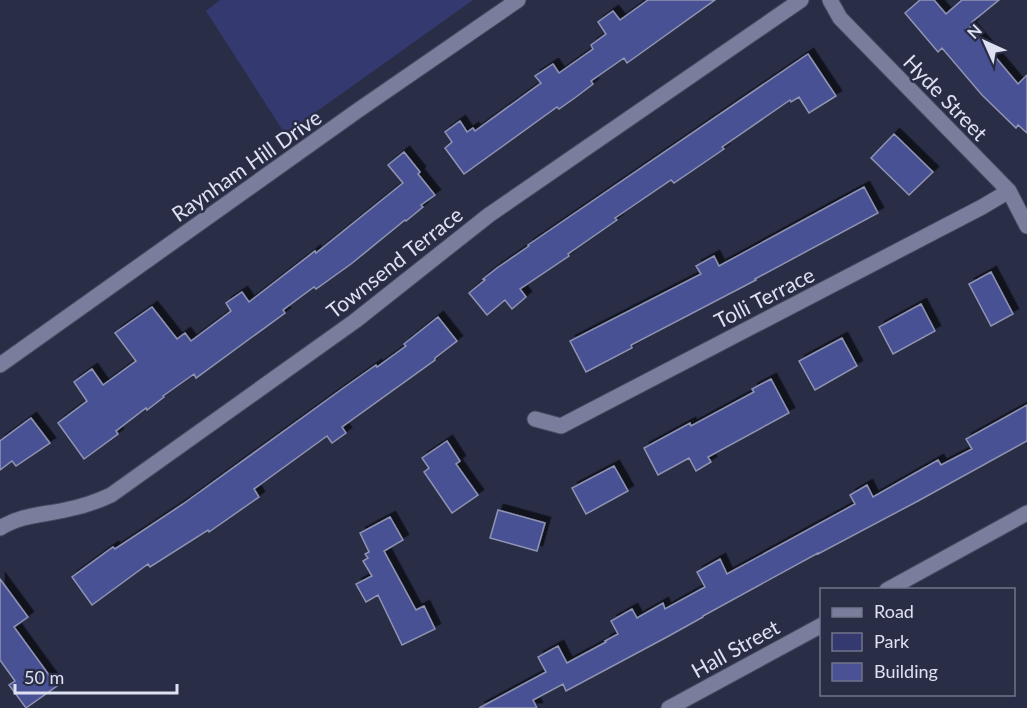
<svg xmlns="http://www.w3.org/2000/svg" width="1027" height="708" viewBox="0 0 1027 708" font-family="Lato,sans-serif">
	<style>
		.green { fill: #343a70 }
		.building { fill: #4a5195; stroke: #8f94b3; stroke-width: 1.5; filter: url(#shadow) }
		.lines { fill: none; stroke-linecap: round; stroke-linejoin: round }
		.minor-casing { stroke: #474a5f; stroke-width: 17 }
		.minor { stroke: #787e9c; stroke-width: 15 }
		.labels { text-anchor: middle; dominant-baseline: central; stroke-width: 5; stroke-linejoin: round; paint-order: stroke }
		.street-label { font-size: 21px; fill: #dde1f2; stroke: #292d46 }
	</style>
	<defs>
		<filter id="shadow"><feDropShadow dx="5.5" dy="-5.5" stdDeviation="0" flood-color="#0009"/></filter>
	</defs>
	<rect width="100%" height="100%" fill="#292d46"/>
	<path class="green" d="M 220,0 L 473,0 L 285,134 L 206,11 Z"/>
	<path class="building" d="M 648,0 L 715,0 L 627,63 L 624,58 L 591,81 L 593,84 L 576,97 L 559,109 L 557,107 L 464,174 L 445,148 L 452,142 L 445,132 L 460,121 L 467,132 L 473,128 L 475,131 L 541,83 L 535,76 L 553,64 L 559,73 L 593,49 L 591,45 L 606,34 L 598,22 L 613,11 L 620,20 Z
		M 920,0 L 934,0 L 946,14 L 962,0 L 999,0 L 972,22 L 973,24 L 970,27 L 1018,84 L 1027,75 L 1027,133 L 1018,125 L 1016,128 L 982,95 L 942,48 L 938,52 L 905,13 Z
		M 808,54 L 836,96 L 809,113 L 799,97 L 791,102 L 790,100 L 722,147 L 724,149 L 674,183 L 671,180 L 615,218 L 617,220 L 568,254 L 569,256 L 520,289 L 526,297 L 512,309 L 505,300 L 487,315 L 469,293 L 485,280 L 483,279 L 497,268 L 529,246 L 528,245 Z
		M 894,134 L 933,172 L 909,195 L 871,158 Z
		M 404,152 L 420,172 L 418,174 L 435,195 L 421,205 L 423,207 L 406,221 L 405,220 L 351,264 L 316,289 L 314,287 L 283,310 L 285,313 L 196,378 L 194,374 L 163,396 L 164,397 L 147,410 L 146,408 L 116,431 L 118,434 L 84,459 L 58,423 L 87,401 L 74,382 L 92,369 L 103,385 L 136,361 L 115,333 L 152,307 L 177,339 L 185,333 L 191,341 L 231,311 L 226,303 L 242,292 L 249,302 L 315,251 L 316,253 L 403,183 L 388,165 Z
		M 864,187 L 878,213 L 755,279 L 756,280 L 631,345 L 632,348 L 586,372 L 570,341 L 701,274 L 696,266 L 714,256 L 719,266 Z
		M 991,272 L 1013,314 L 991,326 L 969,284 Z
		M 921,304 L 935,331 L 893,354 L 879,327 Z
		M 438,317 L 457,341 L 435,358 L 435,360 L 342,427 L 346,433 L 332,443 L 327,436 L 254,489 L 259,497 L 209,532 L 208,530 L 150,567 L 148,564 L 92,605 L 72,577 L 113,547 L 115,549 L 183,504 L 342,389 L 376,365 L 377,367 L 406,346 L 404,344 Z
		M 842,338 L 857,366 L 815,390 L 799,361 Z
		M 771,379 L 789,413 L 708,457 L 711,462 L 696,471 L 689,458 L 658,475 L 644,448 L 690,423 L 691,426 L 754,392 L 752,389 Z
		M 1027,405 L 1027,441 L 918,501 L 818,554 L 818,553 L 703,616 L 703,617 L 667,637 L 566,691 L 563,684 L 533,700 L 537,708 L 479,708 L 546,672 L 538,657 L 558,646 L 567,663 L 606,642 L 605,641 L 618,634 L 611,621 L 632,609 L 637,618 L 663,603 L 665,609 L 705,587 L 697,572 L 720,559 L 727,574 L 855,504 L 850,495 L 867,485 L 873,497 L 938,460 L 941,465 L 972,449 L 966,439 Z
		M 31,418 L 50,443 L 16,466 L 12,461 L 0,470 L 0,441 Z
		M 447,441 L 460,461 L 456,464 L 478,495 L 452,513 L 424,472 L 429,468 L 422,458 Z
		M 614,466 L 628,491 L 586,514 L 572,488 Z
		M 498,510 L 545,523 L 537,551 L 490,538 Z
		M 390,517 L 403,540 L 384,551 L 416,610 L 424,606 L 435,629 L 402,645 L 378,595 L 366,602 L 356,584 L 372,576 L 363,561 L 368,558 L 365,554 L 369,552 L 360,533 Z
		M 0,579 L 28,617 L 14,627 L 57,686 L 26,708 L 9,685 L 15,681 L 0,660 Z"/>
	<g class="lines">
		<g class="minor-casing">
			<path id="minor" d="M 830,0 L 840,18 L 1009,191 L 1027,226
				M 0,365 L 357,111 L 518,0
				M 535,419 L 561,426 L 982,207 L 1009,191
				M 0,528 C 21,515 42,515 65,510 C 81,507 96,502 111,495 L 355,321 L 489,215 L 801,0
				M 887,590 L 1027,513
				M 669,708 L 822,625"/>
		</g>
		<use href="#minor" class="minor"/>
	</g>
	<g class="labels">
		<g class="street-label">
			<text transform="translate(946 97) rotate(46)">Hyde Street</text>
			<text transform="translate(246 165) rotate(-35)">Raynham Hill Drive</text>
			<text transform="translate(394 262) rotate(-38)">Townsend Terrace</text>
			<text transform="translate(764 297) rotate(-27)">Tolli Terrace</text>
			<text transform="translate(735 648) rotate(-29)">Hall Street</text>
		</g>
	</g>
	<rect x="820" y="588" width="195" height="108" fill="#292d46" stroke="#71758b" stroke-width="1.5"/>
	<rect x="832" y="608" width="30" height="9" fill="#787e9c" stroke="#71758b" stroke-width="1.5"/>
	<text x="874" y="618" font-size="18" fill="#dde1f2">Road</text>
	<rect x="832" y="633" width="30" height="18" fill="#343a70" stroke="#71758b" stroke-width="1.5"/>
	<text x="874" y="648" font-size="18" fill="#dde1f2">Park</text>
	<rect x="832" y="663" width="30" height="18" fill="#4a5195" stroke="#71758b" stroke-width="1.5"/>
	<text x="874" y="678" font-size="18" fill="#dde1f2">Building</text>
	<g transform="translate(985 42) rotate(315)" stroke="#292d46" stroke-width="4.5" paint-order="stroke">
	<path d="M0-4.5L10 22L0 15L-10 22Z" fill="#dde1f2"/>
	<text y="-9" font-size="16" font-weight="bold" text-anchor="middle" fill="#dde1f2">N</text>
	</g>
	<path d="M15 684v9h162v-9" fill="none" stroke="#dde1f2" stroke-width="3"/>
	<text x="24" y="684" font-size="18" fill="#dde1f2" stroke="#292d46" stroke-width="4.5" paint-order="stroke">50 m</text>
</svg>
